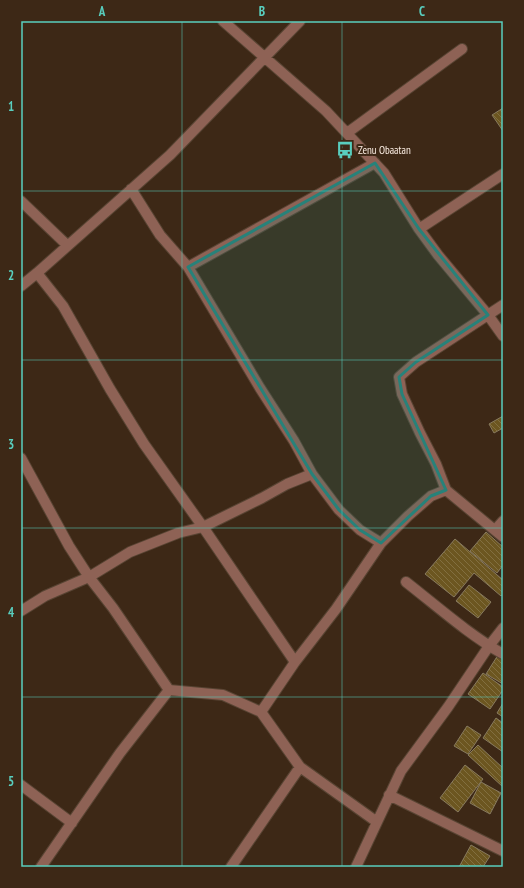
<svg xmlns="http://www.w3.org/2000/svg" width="524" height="888" viewBox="0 0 524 888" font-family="'PT Sans Narrow',sans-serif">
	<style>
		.building { fill: url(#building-back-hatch); stroke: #877a5e }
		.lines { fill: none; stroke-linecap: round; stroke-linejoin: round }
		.minor-casing { stroke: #584433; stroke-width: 12 }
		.minor { stroke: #8e6255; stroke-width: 10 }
		.marked { fill: #27827a; fill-opacity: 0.2; stroke: #27827a; stroke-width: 3; stroke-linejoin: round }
		.grid { fill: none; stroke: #59cebe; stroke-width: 1; stroke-opacity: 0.55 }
		.labels { text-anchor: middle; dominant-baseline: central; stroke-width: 4; stroke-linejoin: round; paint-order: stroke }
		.poi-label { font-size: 11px; fill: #fbede2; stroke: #3d2816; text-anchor: start }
		.neatline { fill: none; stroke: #59cebe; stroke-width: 1.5 }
		.grid-label { font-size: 13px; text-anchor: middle; font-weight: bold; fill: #59cebe }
	</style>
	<defs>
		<pattern id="building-back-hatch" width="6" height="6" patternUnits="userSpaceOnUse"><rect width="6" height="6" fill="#6c5620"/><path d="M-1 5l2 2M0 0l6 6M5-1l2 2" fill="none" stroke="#826f40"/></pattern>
	</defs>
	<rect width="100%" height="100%" fill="#3d2816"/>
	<path class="building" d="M 503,108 L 503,131 L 492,115 Z
		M 503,416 L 503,428 L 494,433 L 489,424 Z
		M 486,532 L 503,547 L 503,565 L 497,573 L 470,551 Z
		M 455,539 L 503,580 L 503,594 L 501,596 L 474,573 L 454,597 L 425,574 Z
		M 469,585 L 491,602 L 478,618 L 456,601 Z
		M 498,655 L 503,658 L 503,684 L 486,674 Z
		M 483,673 L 503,687 L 503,690 L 490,709 L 468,694 Z
		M 503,703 L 503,717 L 497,713 Z
		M 496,718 L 503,723 L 503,752 L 483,738 Z
		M 467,726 L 481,735 L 468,754 L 454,746 Z
		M 478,745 L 503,768 L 503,787 L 468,755 Z
		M 465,765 L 483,779 L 458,812 L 440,798 Z
		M 481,782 L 501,793 L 490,814 L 470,803 Z
		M 471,845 L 490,856 L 483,867 L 459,867 Z"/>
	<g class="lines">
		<g class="minor-casing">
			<path id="minor" d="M 223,21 L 326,111 L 384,173 L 419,229 L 438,255 L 488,315 L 503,336
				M 347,133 L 462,49
				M 131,189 L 160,235 L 188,267 L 260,388 L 294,441 L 312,474
				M 21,201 L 67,245
				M 419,229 L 503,174
				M 188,267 L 375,163
				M 37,273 L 63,306 L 110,389 L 144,444 L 203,527 L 295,662
				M 21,286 L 37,273 L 170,155 L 300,21
				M 21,458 L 69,546 L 89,577 L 113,608 L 169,690
				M 446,490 L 436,464 L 420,433 L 402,394 L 399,377 L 416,362 L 503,305
				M 495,530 L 503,521
				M 406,582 C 438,607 468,634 503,654
				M 21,611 L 45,596 L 89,577 L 130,552 L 178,533 L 203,527 L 262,498 L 287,484 L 312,474 L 339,510 L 360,530 L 381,543
				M 261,712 L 295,662 L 336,609 L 381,543 L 408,516 L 431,496 L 446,490 L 503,537
				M 21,785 L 72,823
				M 389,795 L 503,851
				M 41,867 L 120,753 L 169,690 L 223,695 L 261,712 L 300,767 L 377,822
				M 231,867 L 300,767
				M 356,867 L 401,771 L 448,707 L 489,646 L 503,628"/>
		</g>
		<use href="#minor" class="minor"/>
	</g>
	<path class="marked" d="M 375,163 L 419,229 L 488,315 L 416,362 L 399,377 L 402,394 L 446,490 L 431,496 L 381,543 L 360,530 L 339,510 L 312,474 L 188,267 Z"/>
	<path class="grid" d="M 182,21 L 182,867M 342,21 L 342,867M 21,191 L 503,191M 21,360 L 503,360M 21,528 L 503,528M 21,697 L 503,697"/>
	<defs>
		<g id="bus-bare" transform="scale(1.38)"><path d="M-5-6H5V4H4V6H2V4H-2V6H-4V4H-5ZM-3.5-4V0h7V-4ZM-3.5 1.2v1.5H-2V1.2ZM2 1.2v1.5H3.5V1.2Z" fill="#59cebe" stroke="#3d2816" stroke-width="2.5" paint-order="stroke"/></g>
	</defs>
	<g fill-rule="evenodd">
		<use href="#bus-bare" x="345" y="150"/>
	</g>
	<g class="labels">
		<g class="poi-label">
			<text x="358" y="150">Zenu Obaatan</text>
		</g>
	</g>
	<rect width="524" height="888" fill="none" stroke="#3d2816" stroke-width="44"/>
	<rect x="22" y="22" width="480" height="844" class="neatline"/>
	<g class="grid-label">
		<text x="102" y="16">A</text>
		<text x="262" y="16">B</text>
		<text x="422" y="16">C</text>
		<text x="11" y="111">1</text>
		<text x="11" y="280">2</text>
		<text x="11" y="449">3</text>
		<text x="11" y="617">4</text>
		<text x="11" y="786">5</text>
	</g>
</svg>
